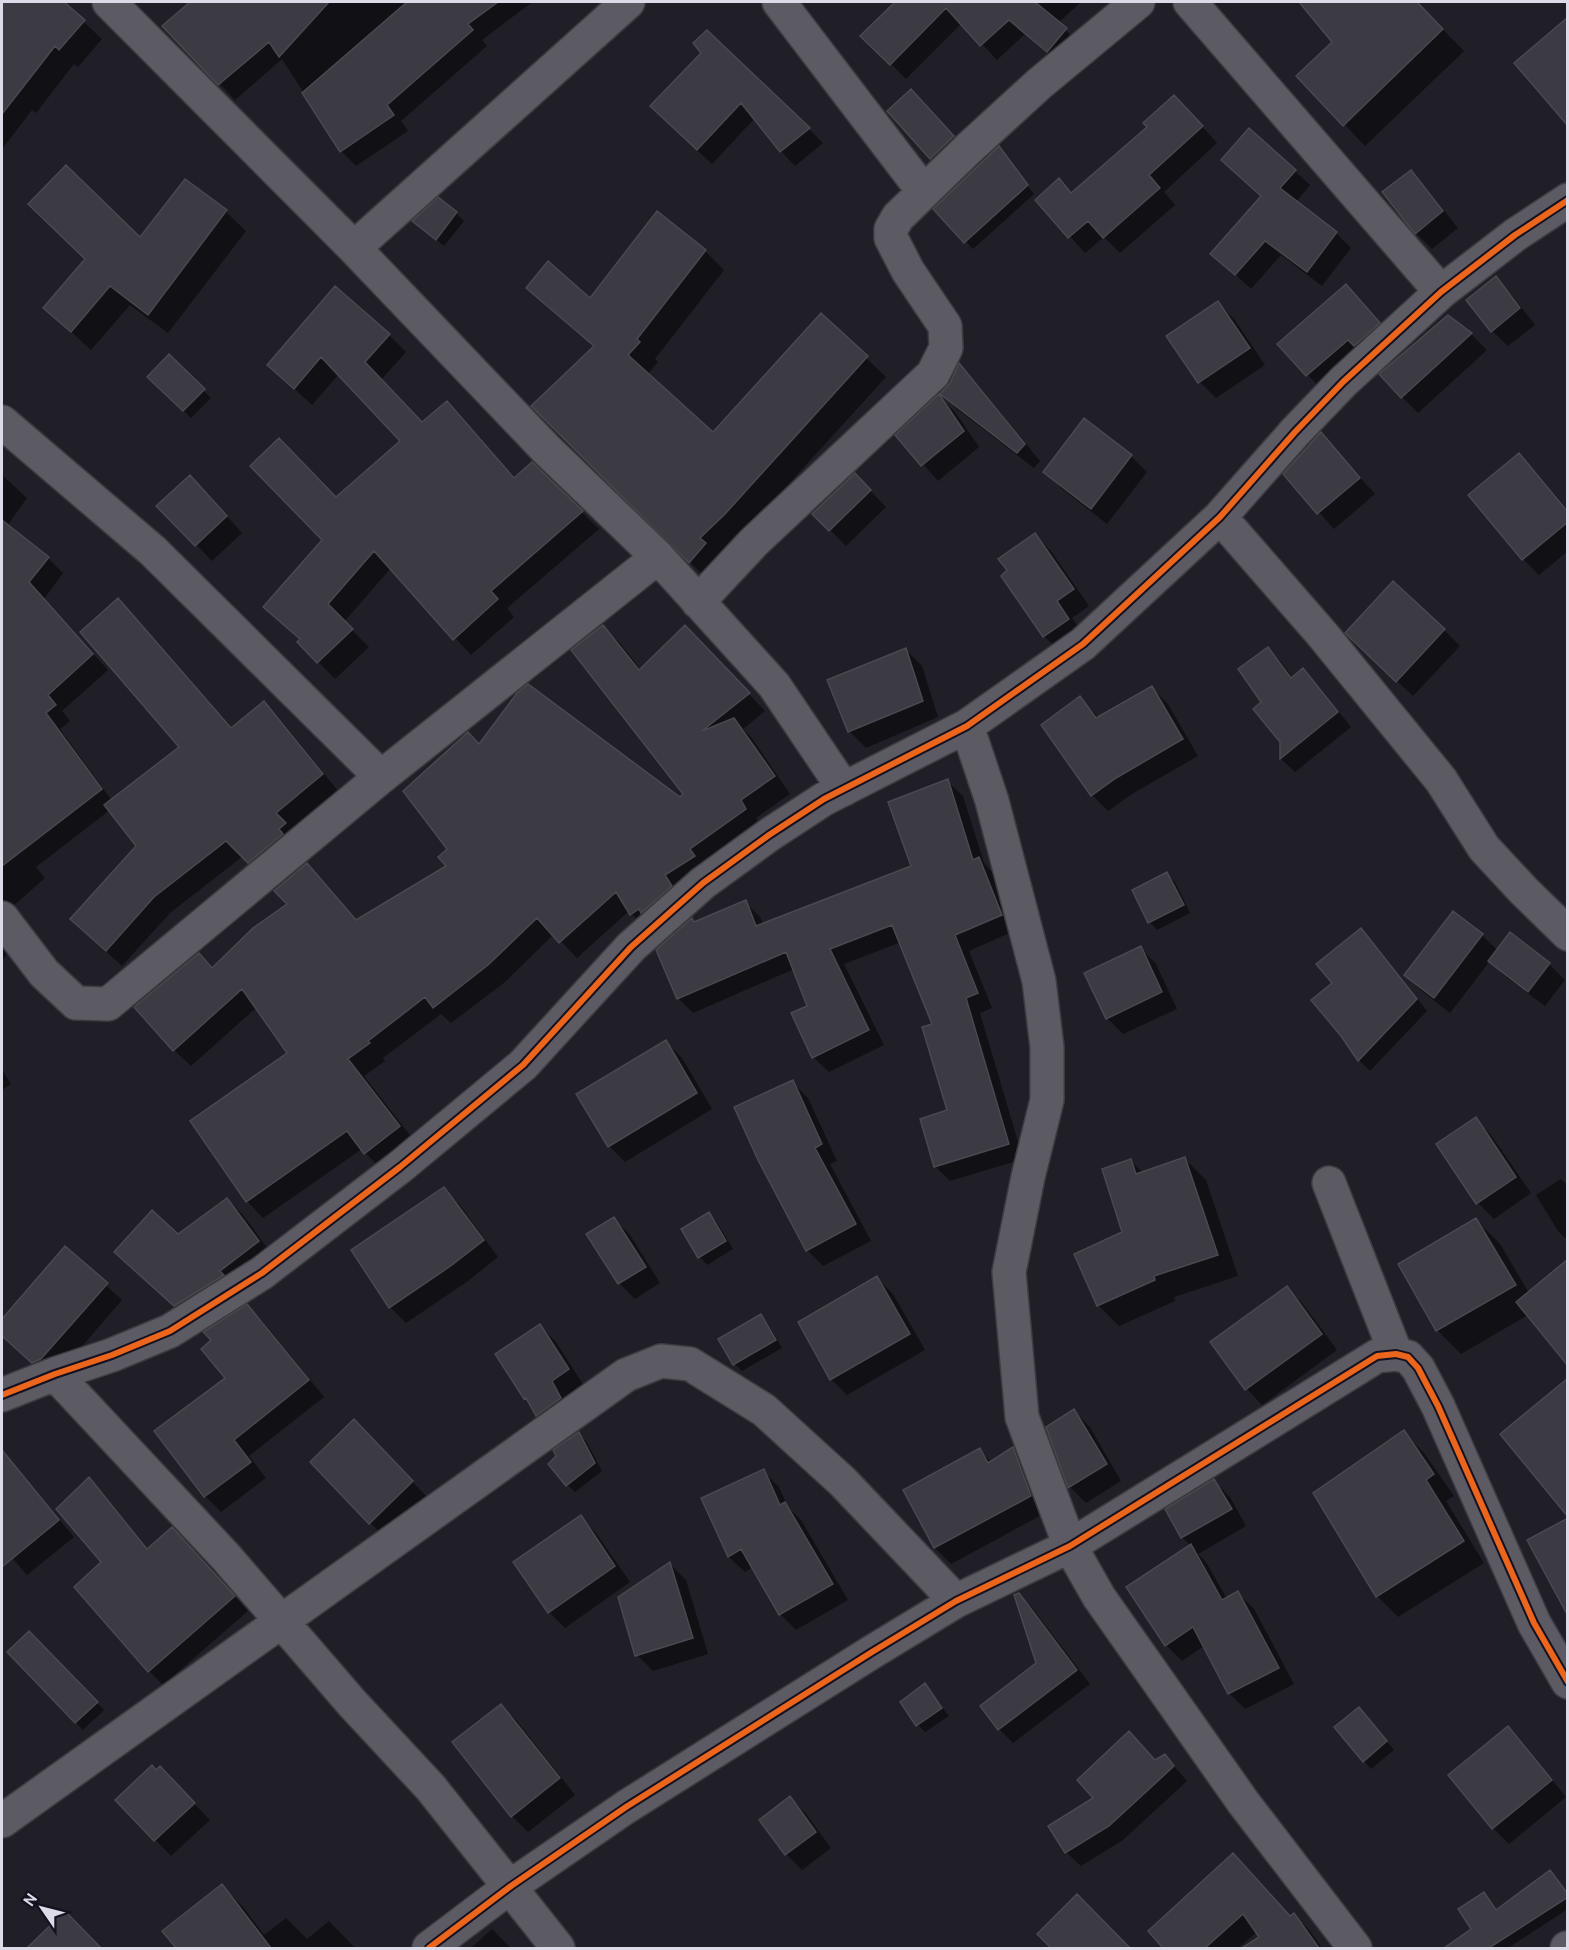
<svg xmlns="http://www.w3.org/2000/svg" width="1569" height="1950" viewBox="0 0 1569 1950" font-family="Cabin,sans-serif">
	<style>
		.shadow { fill: #0007 }
		.building { fill: #3c3a42; stroke: #4a4850; stroke-width: 1.5 }
		.lines { fill: none; stroke-linecap: round; stroke-linejoin: round }
		.minor-casing { stroke: #3c3b42; stroke-width: 36 }
		.minor { stroke: #5c5a62; stroke-width: 33 }
		.cycleway-casing { stroke: #151121; stroke-width: 10 }
		.cycleway { stroke: #eb651d; stroke-width: 6 }
	</style>
	<rect width="100%" height="100%" fill="#201e27"/>
	<path class="shadow" d="M 2,2 L 62,2 L 102,39 L 78,67 L 74,64 L 36,113 L 32,110 L 2,149 Z
		M 193,2 L 530,2 L 531,3 L 482,40 L 487,46 L 401,121 L 408,131 L 356,166 L 341,151 L 282,59 L 235,100 L 220,84 L 164,26 Z
		M 897,2 L 1081,2 L 1058,23 L 1081,45 L 1063,66 L 1025,34 L 997,60 L 962,23 L 906,79 L 863,36 Z
		M 1301,2 L 1416,2 L 1464,51 L 1365,146 L 1344,124 L 1334,42 Z
		M 703,53 L 809,129 L 823,143 L 795,166 L 781,151 L 755,118 L 712,164 L 666,121 Z
		M 927,107 L 969,153 L 947,174 L 889,111 Z
		M 1190,113 L 1217,143 L 1164,192 L 1175,205 L 1120,253 L 1104,237 L 1085,253 L 1037,200 L 1059,180 L 1073,194 Z
		M 1250,130 L 1310,185 L 1296,202 L 1336,233 L 1351,248 L 1322,286 L 1281,255 L 1251,289 L 1213,254 L 1263,197 Z
		M 999,148 L 1034,194 L 973,249 L 935,209 Z
		M 1410,172 L 1426,188 L 1458,228 L 1432,249 L 1416,233 Z
		M 186,181 L 226,212 L 246,231 L 168,333 L 130,305 L 91,350 L 45,308 L 141,239 Z
		M 456,213 L 464,221 L 444,246 L 414,221 Z
		M 705,251 L 724,270 L 655,359 L 658,362 L 647,375 L 714,434 L 821,315 L 886,377 L 744,533 L 709,581 L 533,406 L 595,347 L 528,287 L 591,300 Z
		M 1495,278 L 1511,294 L 1535,325 L 1508,346 L 1492,331 Z
		M 1346,286 L 1395,340 L 1323,391 L 1279,344 Z
		M 1218,303 L 1234,319 L 1265,365 L 1216,398 L 1200,382 L 1168,336 Z
		M 1448,317 L 1471,334 L 1487,350 L 1418,413 L 1402,397 Z
		M 389,335 L 406,352 L 381,380 L 423,424 L 447,403 L 515,478 L 532,464 L 599,529 L 507,608 L 514,617 L 471,655 L 391,568 L 344,622 L 369,647 L 335,679 L 299,642 L 301,640 L 265,607 L 324,540 L 336,499 L 402,441 L 339,374 L 312,405 L 269,365 Z
		M 169,356 L 211,398 L 191,418 L 149,377 Z
		M 960,366 L 975,381 L 1040,461 L 1034,468 L 957,409 L 942,394 L 951,384 Z
		M 939,396 L 955,412 L 979,447 L 938,481 L 898,435 Z
		M 1321,434 L 1375,494 L 1334,529 L 1285,474 Z
		M 1519,455 L 1535,471 L 1568,510 L 1568,551 L 1539,575 L 1523,559 Z
		M 1131,456 L 1147,472 L 1107,524 L 1061,488 L 1045,472 Z
		M 2,475 L 27,498 L 7,526 L 48,558 L 63,573 L 44,599 L 108,670 L 62,711 L 70,721 L 60,729 L 112,801 L 181,748 L 118,600 L 232,729 L 264,703 L 280,719 L 338,791 L 291,830 L 301,840 L 265,878 L 243,856 L 170,913 L 122,966 L 88,935 L 138,846 L 110,810 L 36,867 L 45,878 L 2,916 L 2,827 L 14,816 L 2,801 Z
		M 855,475 L 886,507 L 846,546 L 814,514 Z
		M 206,493 L 242,533 L 212,561 L 159,506 Z
		M 1035,535 L 1051,551 L 1089,606 L 1072,618 L 1084,635 L 1060,652 L 1044,636 L 1003,576 Z
		M 603,627 L 620,643 L 641,670 L 702,644 L 765,711 L 743,729 L 751,737 L 790,794 L 756,818 L 762,826 L 648,931 L 629,911 L 577,958 L 554,934 L 505,982 L 451,1023 L 441,1014 L 383,1058 L 385,1061 L 364,1076 L 416,1143 L 382,1170 L 362,1149 L 263,1218 L 247,1201 L 290,1053 L 257,1007 L 191,1066 L 174,1050 L 213,969 L 289,904 L 307,865 L 358,921 L 448,866 L 449,850 L 480,745 L 680,799 L 685,794 Z
		M 1444,630 L 1460,646 L 1413,696 L 1363,649 Z
		M 1268,649 L 1282,663 L 1293,678 L 1303,670 L 1317,685 L 1351,727 L 1295,772 L 1281,759 L 1281,741 L 1263,703 Z
		M 906,650 L 922,666 L 938,717 L 866,748 L 850,732 L 829,681 Z
		M 1152,688 L 1168,704 L 1198,756 L 1132,794 L 1108,811 L 1092,795 L 1080,698 L 1099,718 Z
		M 947,781 L 963,796 L 984,863 L 994,874 L 1016,930 L 969,951 L 992,1008 L 980,1013 L 1023,1159 L 950,1181 L 935,1166 L 949,1111 L 934,1025 L 901,942 L 844,964 L 884,1045 L 829,1072 L 813,1057 L 808,1006 L 794,969 L 693,1013 L 678,998 L 695,924 L 745,902 L 760,917 L 763,924 L 913,866 Z
		M 1167,874 L 1175,882 L 1190,913 L 1157,930 L 1150,922 Z
		M 1361,930 L 1372,941 L 1427,1011 L 1370,1071 L 1359,1060 L 1342,1035 L 1334,983 Z
		M 1482,935 L 1498,951 L 1549,964 L 1565,980 L 1545,1006 L 1506,977 L 1490,961 L 1450,1013 L 1422,991 L 1406,975 Z
		M 2,948 L 7,954 L 2,961 Z
		M 1140,948 L 1156,964 L 1177,1009 L 1123,1034 L 1107,1018 Z
		M 666,1042 L 682,1058 L 712,1109 L 625,1162 L 609,1146 Z
		M 2,1070 L 11,1084 L 2,1090 Z
		M 792,1082 L 808,1098 L 837,1161 L 830,1164 L 871,1241 L 823,1266 L 807,1250 L 759,1159 Z
		M 1475,1119 L 1491,1135 L 1531,1193 L 1494,1219 L 1478,1203 L 1438,1144 Z
		M 1185,1159 L 1206,1180 L 1238,1276 L 1174,1297 L 1175,1301 L 1119,1326 L 1098,1305 L 1124,1233 L 1131,1161 L 1143,1173 Z
		M 1561,1179 L 1568,1186 L 1568,1237 L 1565,1238 L 1558,1231 L 1536,1195 Z
		M 444,1189 L 460,1205 L 498,1257 L 468,1281 L 406,1323 L 390,1307 Z
		M 227,1199 L 243,1215 L 274,1257 L 191,1321 L 132,1268 Z
		M 709,1214 L 716,1221 L 733,1249 L 707,1265 L 700,1257 L 683,1230 Z
		M 614,1219 L 630,1235 L 660,1283 L 635,1299 L 619,1283 Z
		M 1476,1220 L 1500,1244 L 1529,1293 L 1528,1315 L 1461,1354 L 1437,1330 Z
		M 65,1248 L 122,1300 L 57,1375 L 50,1378 L 2,1335 L 2,1321 Z
		M 877,1278 L 893,1294 L 925,1350 L 847,1395 L 831,1379 Z
		M 1287,1288 L 1303,1304 L 1337,1350 L 1262,1405 L 1247,1389 L 1212,1342 Z
		M 247,1306 L 263,1322 L 324,1397 L 249,1456 L 266,1478 L 221,1512 L 205,1496 L 156,1431 L 227,1378 Z
		M 761,1316 L 768,1324 L 782,1348 L 742,1371 L 735,1364 Z
		M 540,1326 L 556,1342 L 584,1386 L 553,1431 L 537,1415 L 532,1405 L 525,1398 Z
		M 1074,1411 L 1090,1427 L 1121,1481 L 1086,1503 L 1070,1487 L 1047,1427 Z
		M 1403,1432 L 1424,1453 L 1454,1496 L 1446,1501 L 1484,1563 L 1398,1617 L 1377,1596 Z
		M 579,1434 L 586,1441 L 602,1471 L 575,1492 L 567,1485 Z
		M 369,1437 L 428,1498 L 386,1539 L 312,1462 Z
		M 1013,1449 L 1029,1465 L 1047,1512 L 951,1564 L 935,1548 L 905,1491 L 980,1450 L 991,1462 Z
		M 2,1451 L 74,1537 L 27,1575 L 2,1546 Z
		M 763,1471 L 779,1487 L 788,1507 L 801,1520 L 848,1600 L 796,1630 L 780,1614 L 753,1567 L 745,1572 L 729,1557 L 703,1499 Z
		M 89,1479 L 103,1493 L 149,1550 L 187,1543 L 248,1611 L 163,1685 L 149,1671 L 103,1562 Z
		M 1214,1481 L 1230,1497 L 1246,1526 L 1198,1554 L 1206,1562 L 1227,1599 L 1238,1593 L 1254,1609 L 1294,1684 L 1245,1709 L 1229,1693 L 1204,1646 L 1182,1661 L 1166,1645 L 1191,1546 L 1182,1537 L 1167,1510 Z
		M 580,1517 L 596,1533 L 630,1582 L 565,1628 L 549,1612 Z
		M 670,1564 L 686,1580 L 708,1654 L 653,1671 L 637,1655 Z
		M 1018,1594 L 1033,1609 L 1090,1684 L 1013,1743 L 999,1729 L 1038,1663 Z
		M 29,1633 L 104,1710 L 83,1730 L 9,1652 Z
		M 925,1685 L 949,1716 L 925,1732 L 918,1725 Z
		M 501,1706 L 517,1721 L 575,1795 L 528,1832 L 512,1816 Z
		M 1366,1717 L 1394,1750 L 1371,1769 L 1364,1761 Z
		M 1520,1744 L 1536,1760 L 1566,1797 L 1509,1844 L 1493,1828 Z
		M 1165,1756 L 1187,1781 L 1123,1840 L 1081,1866 L 1066,1852 L 1156,1761 Z
		M 160,1768 L 210,1820 L 171,1856 L 117,1800 Z
		M 790,1798 L 806,1814 L 831,1848 L 802,1870 L 786,1854 L 761,1821 Z
		M 1233,1855 L 1291,1917 L 1294,1915 L 1310,1931 L 1322,1948 L 1269,1948 L 1257,1932 L 1238,1948 L 1165,1948 L 1150,1931 Z
		M 1550,1872 L 1568,1893 L 1568,1909 L 1508,1948 L 1446,1948 L 1473,1929 L 1484,1894 L 1497,1911 Z
		M 222,1886 L 244,1908 L 264,1935 L 286,1918 L 307,1939 L 329,1921 L 355,1948 L 178,1948 L 165,1931 Z
		M 1077,1896 L 1128,1948 L 1053,1948 L 1039,1934 Z
		M 65,1914 L 99,1948 L 29,1948 Z
		M 492,1929 L 511,1948 L 471,1948 Z"/>
	<path class="building" d="M 2,2 L 64,2 L 85,20 L 59,50 L 55,46 L 2,114 Z
		M 190,2 L 329,2 L 279,57 L 269,42 L 218,85 L 162,26 Z
		M 407,2 L 498,2 L 468,24 L 473,30 L 387,105 L 394,115 L 340,152 L 302,93 Z
		M 895,2 L 1035,2 L 1067,28 L 1047,52 L 1009,20 L 980,46 L 946,8 L 890,65 L 860,36 Z
		M 1299,2 L 1417,2 L 1443,29 L 1343,126 L 1296,76 L 1332,42 Z
		M 1568,17 L 1568,126 L 1514,63 Z
		M 707,30 L 810,128 L 780,152 L 741,103 L 697,150 L 650,106 L 701,53 L 693,43 Z
		M 911,89 L 954,136 L 930,159 L 887,111 Z
		M 1174,95 L 1203,126 L 1149,175 L 1160,188 L 1103,238 L 1088,221 L 1068,238 L 1035,200 L 1059,178 L 1071,193 L 1147,127 L 1143,123 Z
		M 1249,128 L 1296,170 L 1280,188 L 1337,232 L 1307,272 L 1265,241 L 1235,275 L 1210,254 L 1261,196 L 1221,160 Z
		M 999,146 L 1028,185 L 964,243 L 933,209 Z
		M 66,165 L 140,237 L 185,179 L 227,210 L 148,315 L 110,286 L 71,332 L 43,308 L 85,259 L 28,204 Z
		M 1411,170 L 1443,211 L 1415,234 L 1382,192 Z
		M 438,197 L 457,212 L 436,240 L 412,221 Z
		M 657,211 L 706,250 L 637,339 L 640,342 L 628,355 L 713,432 L 821,313 L 868,356 L 725,514 L 700,538 L 706,543 L 689,563 L 531,406 L 594,346 L 526,288 L 548,261 L 590,298 Z
		M 1496,276 L 1520,308 L 1491,332 L 1466,300 Z
		M 1346,284 L 1380,323 L 1354,346 L 1348,340 L 1306,376 L 1277,344 Z
		M 335,286 L 390,334 L 365,362 L 422,422 L 447,401 L 514,478 L 532,462 L 583,511 L 491,591 L 498,599 L 453,640 L 374,551 L 328,604 L 353,629 L 317,663 L 297,642 L 300,639 L 263,607 L 322,540 L 250,466 L 279,438 L 336,497 L 400,441 L 321,357 L 294,389 L 267,365 Z
		M 1218,301 L 1250,348 L 1198,383 L 1166,336 Z
		M 1448,315 L 1472,333 L 1401,398 L 1379,374 Z
		M 169,354 L 205,389 L 183,411 L 147,377 Z
		M 959,363 L 1025,444 L 1017,453 L 940,394 L 950,383 Z
		M 939,394 L 964,431 L 921,466 L 895,435 Z
		M 1084,418 L 1132,455 L 1091,509 L 1043,472 Z
		M 1321,432 L 1360,478 L 1317,514 L 1283,474 Z
		M 1519,453 L 1568,512 L 1568,522 L 1522,560 L 1468,495 Z
		M 855,473 L 871,490 L 829,531 L 812,514 Z
		M 190,475 L 227,516 L 195,546 L 156,506 Z
		M 2,520 L 49,557 L 29,582 L 93,654 L 48,695 L 56,705 L 46,713 L 102,789 L 2,866 Z
		M 1035,533 L 1074,589 L 1057,601 L 1069,619 L 1043,637 L 1001,576 L 1007,570 L 998,559 Z
		M 1393,581 L 1445,629 L 1396,682 L 1345,633 Z
		M 118,598 L 231,728 L 264,701 L 323,774 L 276,813 L 286,823 L 279,829 L 283,834 L 248,863 L 226,841 L 154,897 L 106,951 L 70,919 L 136,846 L 104,805 L 179,747 L 80,632 Z
		M 603,625 L 639,670 L 685,625 L 750,693 L 702,731 L 734,718 L 775,776 L 741,800 L 746,809 L 690,849 L 695,856 L 665,875 L 672,886 L 641,913 L 639,909 L 630,915 L 616,892 L 559,943 L 537,918 L 488,965 L 433,1008 L 425,997 L 368,1041 L 370,1043 L 348,1059 L 400,1126 L 364,1154 L 347,1131 L 246,1202 L 190,1121 L 287,1053 L 242,989 L 173,1051 L 134,1007 L 199,953 L 212,968 L 253,928 L 287,904 L 274,891 L 307,863 L 356,920 L 446,866 L 438,857 L 447,849 L 403,791 L 468,732 L 479,744 L 517,693 L 528,684 L 680,797 L 683,794 L 571,650 Z
		M 1268,647 L 1291,678 L 1303,668 L 1338,712 L 1280,759 L 1280,742 L 1253,709 L 1261,702 L 1238,669 Z
		M 906,648 L 923,701 L 848,732 L 827,680 Z
		M 1152,686 L 1183,739 L 1116,778 L 1091,796 L 1041,725 L 1080,696 L 1096,718 Z
		M 948,779 L 973,860 L 979,857 L 1002,915 L 955,935 L 978,993 L 966,998 L 1009,1144 L 934,1167 L 920,1119 L 947,1110 L 922,1027 L 932,1024 L 892,925 L 830,949 L 869,1030 L 812,1058 L 791,1013 L 807,1006 L 786,952 L 677,999 L 656,950 L 692,918 L 694,922 L 746,900 L 756,926 L 911,866 L 888,802 Z
		M 1167,872 L 1184,905 L 1148,923 L 1132,890 Z
		M 1453,911 L 1483,934 L 1434,998 L 1404,975 Z
		M 1361,928 L 1417,999 L 1358,1061 L 1341,1036 L 1311,1000 L 1332,983 L 1316,964 Z
		M 1510,932 L 1550,963 L 1528,992 L 1488,961 Z
		M 1141,946 L 1162,992 L 1106,1019 L 1084,973 Z
		M 666,1040 L 697,1093 L 608,1147 L 576,1094 Z
		M 793,1080 L 822,1144 L 815,1148 L 856,1224 L 806,1251 L 758,1160 L 734,1107 Z
		M 1476,1117 L 1516,1177 L 1476,1204 L 1436,1144 Z
		M 1185,1157 L 1218,1255 L 1154,1276 L 1155,1280 L 1097,1306 L 1074,1254 L 1122,1232 L 1102,1169 L 1131,1159 L 1136,1174 Z
		M 444,1187 L 484,1240 L 452,1265 L 389,1308 L 351,1250 Z
		M 227,1198 L 259,1241 L 220,1271 L 224,1275 L 174,1306 L 114,1252 L 152,1210 L 178,1234 Z
		M 709,1212 L 726,1241 L 698,1258 L 681,1229 Z
		M 614,1217 L 646,1267 L 618,1284 L 586,1234 Z
		M 1476,1218 L 1516,1285 L 1436,1331 L 1398,1264 Z
		M 65,1246 L 108,1283 L 41,1359 L 32,1363 L 2,1336 L 2,1319 Z
		M 1568,1259 L 1568,1366 L 1516,1302 Z
		M 877,1276 L 910,1334 L 830,1380 L 798,1322 Z
		M 1287,1286 L 1322,1334 L 1245,1390 L 1210,1342 Z
		M 247,1304 L 309,1380 L 234,1440 L 251,1462 L 204,1497 L 154,1431 L 225,1378 L 201,1349 L 211,1340 L 203,1332 Z
		M 761,1314 L 776,1340 L 733,1365 L 718,1339 Z
		M 540,1324 L 569,1369 L 552,1381 L 561,1398 L 536,1416 L 526,1398 L 524,1399 L 495,1354 Z
		M 1568,1378 L 1568,1517 L 1500,1434 Z
		M 1074,1409 L 1107,1464 L 1068,1488 L 1046,1427 Z
		M 354,1419 L 413,1481 L 369,1524 L 310,1462 Z
		M 1404,1430 L 1434,1474 L 1426,1480 L 1464,1541 L 1376,1597 L 1313,1493 Z
		M 579,1432 L 595,1463 L 566,1486 L 548,1464 L 556,1456 L 553,1450 Z
		M 1013,1447 L 1031,1496 L 934,1548 L 903,1490 L 980,1448 L 988,1463 Z
		M 2,1450 L 59,1520 L 2,1567 Z
		M 764,1469 L 780,1505 L 785,1502 L 833,1584 L 779,1615 L 741,1549 L 728,1557 L 701,1498 Z
		M 89,1477 L 147,1549 L 172,1527 L 235,1596 L 148,1672 L 74,1587 L 101,1562 L 56,1509 Z
		M 1214,1479 L 1232,1509 L 1181,1538 L 1165,1509 Z
		M 581,1515 L 615,1566 L 548,1613 L 513,1562 Z
		M 1568,1518 L 1568,1616 L 1527,1540 Z
		M 1191,1544 L 1222,1600 L 1238,1591 L 1279,1668 L 1228,1694 L 1193,1627 L 1165,1646 L 1126,1587 Z
		M 670,1562 L 693,1638 L 635,1656 L 618,1597 Z
		M 1019,1593 L 1077,1670 L 998,1730 L 980,1706 L 1036,1663 L 1014,1595 Z
		M 29,1631 L 98,1702 L 75,1723 L 7,1652 Z
		M 925,1683 L 942,1708 L 916,1726 L 900,1702 Z
		M 501,1704 L 560,1778 L 511,1817 L 452,1742 Z
		M 1359,1707 L 1387,1741 L 1363,1762 L 1334,1727 Z
		M 1508,1726 L 1552,1780 L 1492,1829 L 1448,1775 Z
		M 1129,1731 L 1155,1760 L 1165,1754 L 1174,1766 L 1109,1826 L 1065,1853 L 1048,1826 L 1093,1798 L 1077,1780 Z
		M 152,1765 L 156,1770 L 160,1766 L 195,1803 L 154,1841 L 115,1800 Z
		M 790,1796 L 816,1832 L 785,1855 L 759,1820 Z
		M 1233,1853 L 1290,1916 L 1294,1913 L 1319,1948 L 1242,1948 L 1259,1937 L 1243,1914 L 1205,1948 L 1163,1948 L 1148,1931 Z
		M 1550,1870 L 1568,1894 L 1568,1897 L 1489,1948 L 1444,1948 L 1471,1929 L 1458,1909 L 1484,1892 L 1496,1910 Z
		M 222,1884 L 271,1948 L 176,1948 L 162,1931 Z
		M 1077,1894 L 1130,1948 L 1051,1948 L 1037,1934 Z
		M 65,1911 L 101,1948 L 27,1948 Z"/>
	<g class="lines">
		<g class="minor-casing">
			<path id="minor" d="M 109,2 L 354,248 L 547,450 L 658,557 L 774,685 L 844,789
				M 779,2 L 924,192
				M 1190,2 L 1441,292
				M 354,248 L 628,2
				M 2,422 L 153,551 L 381,777
				M 1220,517 L 1322,634 L 1441,780 L 1484,848 L 1524,891 L 1568,934
				M 698,602 L 754,542 L 933,374 L 946,348 L 945,326 L 908,271 L 891,238 L 891,229 L 898,217 L 968,149 L 1039,84 L 1138,2
				M 967,726 L 992,801 L 1039,981 L 1047,1047 L 1047,1100 L 1028,1177 L 1009,1272 L 1022,1417 L 1070,1546 L 1099,1597 L 1243,1802 L 1355,1948
				M 2,918 L 44,973 L 76,1003 L 108,1004 L 381,777 L 658,557
				M 1329,1183 L 1396,1354
				M 55,1374 L 226,1557 L 352,1703 L 431,1788 L 558,1948
				M 2,1395 L 55,1374 L 112,1355 L 170,1331 L 262,1273 L 400,1167 L 523,1065 L 631,947 L 703,883 L 769,835 L 824,799 L 967,726 L 1083,644 L 1220,517 L 1295,432 L 1343,382 L 1441,292 L 1515,235 L 1568,200
				M 2,1821 L 626,1375 L 661,1361 L 690,1364 L 764,1410 L 843,1482 L 956,1601
				M 429,1948 L 511,1886 L 626,1807 L 872,1652 L 956,1601 L 1070,1546 L 1377,1356 L 1396,1354 L 1408,1357 L 1418,1368 L 1438,1406 L 1534,1623 L 1568,1682
				M 1567,1948 L 1568,1948"/>
		</g>
		<use href="#minor" class="minor"/>
		<g class="cycleway-casing">
			<path id="cycleway" d="M 2,1395 L 55,1374 L 112,1355 L 170,1331 L 262,1273 L 400,1167 L 523,1065 L 631,947 L 703,883 L 769,835 L 824,799 L 967,726 L 1083,644 L 1220,517 L 1295,432 L 1343,382 L 1441,292 L 1515,235 L 1568,200
				M 429,1948 L 511,1886 L 626,1807 L 872,1652 L 956,1601 L 1070,1546 L 1377,1356 L 1396,1354 L 1408,1357 L 1418,1368 L 1438,1406 L 1534,1623 L 1568,1682"/>
		</g>
		<use href="#cycleway" class="cycleway"/>
	</g>
	<rect width="1569" height="1950" fill="none" stroke="#dddbe7" stroke-width="6"/>
	<g transform="translate(42 1908) rotate(305)" stroke="#151121" stroke-width="4.5" paint-order="stroke">
	<path d="M0-4.5L10 22L0 15L-10 22Z" fill="#dddbe7"/>
	<text y="-9" font-size="16" font-weight="bold" text-anchor="middle" fill="#dddbe7">N</text>
	</g>
</svg>
